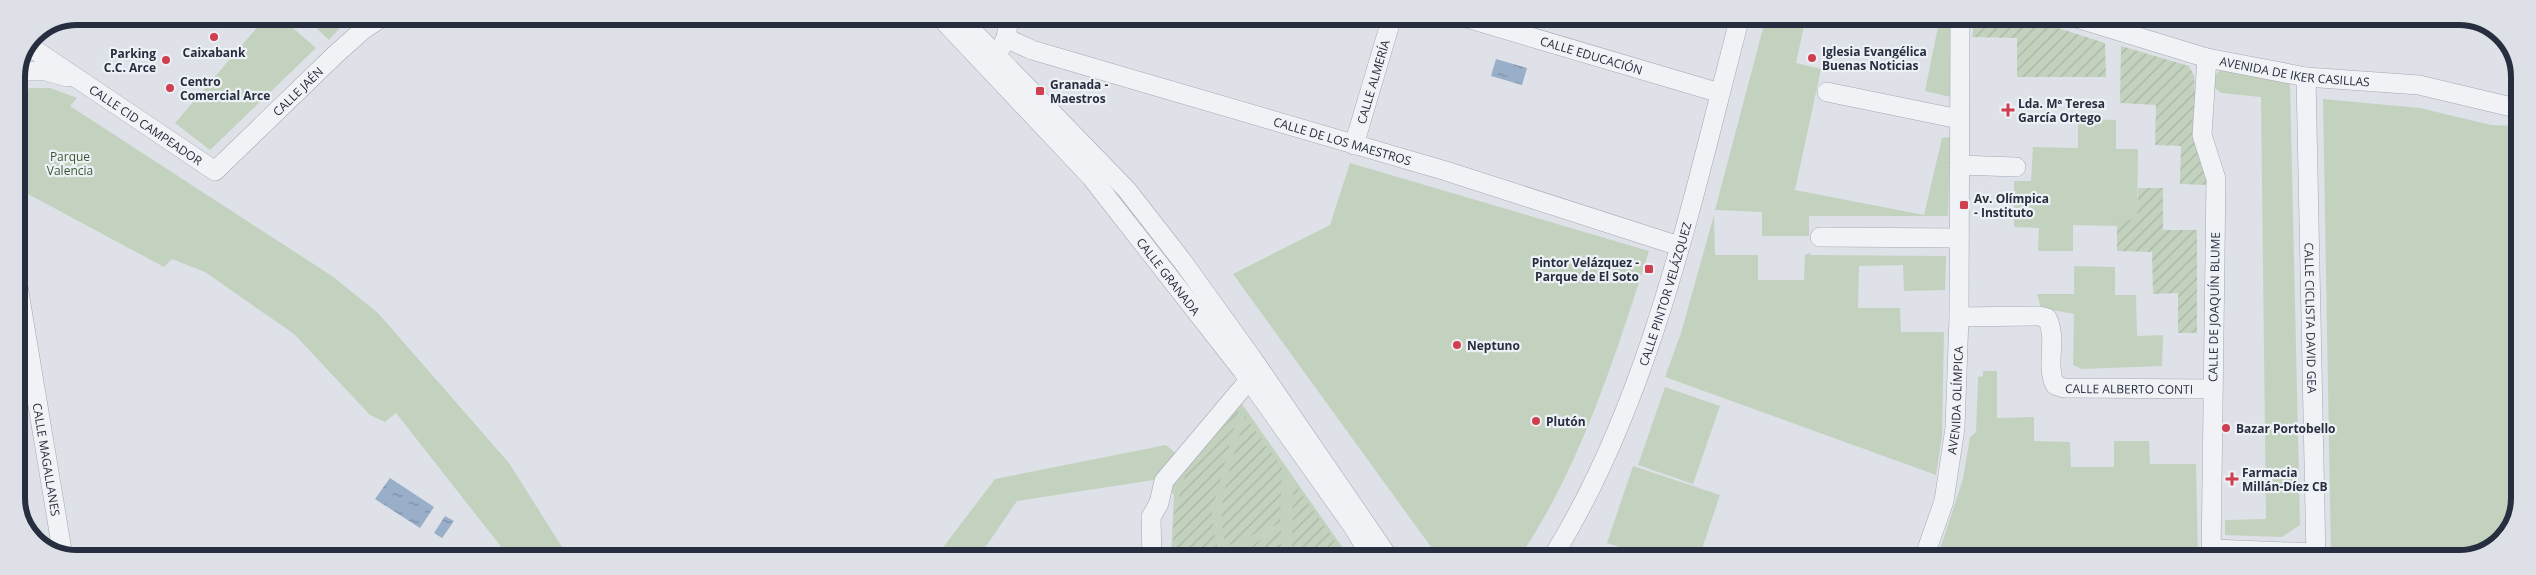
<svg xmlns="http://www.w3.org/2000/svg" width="2536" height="575" viewBox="0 0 2536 575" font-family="'Open Sans',sans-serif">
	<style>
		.park { fill: #c3d2be }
		.garden { fill: url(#garden-furrows) }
		.water { fill: url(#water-ripples) }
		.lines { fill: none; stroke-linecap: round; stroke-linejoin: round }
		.minor-casing { stroke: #a3a8b2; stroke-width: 20 }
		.minor { stroke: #f0f2f6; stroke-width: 19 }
		.poi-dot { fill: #d03f50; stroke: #edf0f5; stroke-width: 2 }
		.labels { text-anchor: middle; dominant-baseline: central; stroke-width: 4.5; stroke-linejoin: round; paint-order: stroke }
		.poi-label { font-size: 12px; font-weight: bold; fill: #272e3f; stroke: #edf0f5; text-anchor: start }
		.street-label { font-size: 12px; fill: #272e3f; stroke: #edf0f5 }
		.park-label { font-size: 12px; fill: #3a5a34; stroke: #edf0f5 }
		.rim { fill: none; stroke: #272e3f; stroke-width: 6 }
	</style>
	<defs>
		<pattern id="garden-furrows" width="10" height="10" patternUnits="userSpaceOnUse" patternTransform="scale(1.25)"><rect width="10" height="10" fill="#c3d2be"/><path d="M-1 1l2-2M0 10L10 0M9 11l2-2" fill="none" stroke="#a8b5a4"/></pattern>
		<pattern id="water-ripples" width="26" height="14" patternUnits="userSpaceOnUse" patternTransform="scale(1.25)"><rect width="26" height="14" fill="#98aec9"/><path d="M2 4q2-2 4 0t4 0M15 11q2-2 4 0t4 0" fill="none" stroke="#7c8ea5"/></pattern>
	</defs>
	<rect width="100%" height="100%" fill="#dee1e8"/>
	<path class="park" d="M 267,16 L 279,16 L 316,48 L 210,150 L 175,123 Z
		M 322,16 L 345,16 L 348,19 L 329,40 L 314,26 Z
		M 1766,17 L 1806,17 L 1796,63 L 1821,69 L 1795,190 L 1924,215 L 1942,138 L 1950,137 L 1948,216 L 1809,216 L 1809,236 L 1762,236 L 1762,212 L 1715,210 Z
		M 1940,17 L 1952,17 L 1951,97 L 1925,91 Z
		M 2222,68 L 2290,82 L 2300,525 L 2282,537 L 2225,535 L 2225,520 L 2266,519 L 2261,97 L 2221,93 L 2208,83 Z
		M 30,88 L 50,88 L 77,98 L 70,106 L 332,276 L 378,313 L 509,463 L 569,558 L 501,558 L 506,553 L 396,413 L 385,422 L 370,415 L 294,334 L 205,272 L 172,259 L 164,267 L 28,194 L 16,138 L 16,96 Z
		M 2323,99 L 2420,108 L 2491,125 L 2519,126 L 2519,510 L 2496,546 L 2459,559 L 2331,559 Z
		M 2078,119 L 2116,120 L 2116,149 L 2138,149 L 2137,220 L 2118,220 L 2117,226 L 2073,225 L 2073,251 L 2038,251 L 2039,228 L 2014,227 L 2014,181 L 2031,181 L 2033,147 L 2078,148 Z
		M 1350,163 L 1649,251 C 1615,357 1581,466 1519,558 L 1439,558 L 1233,274 L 1330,225 Z
		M 1714,215 L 1715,255 L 1758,255 L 1758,280 L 1804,280 L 1805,255 L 1809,253 L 1811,255 L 1946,256 L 1945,290 L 1904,291 L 1903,265 L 1859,266 L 1858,308 L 1900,308 L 1901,332 L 1944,332 L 1942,436 L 1936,475 L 1665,377 L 1681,333 Z
		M 2074,266 L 2115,267 L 2115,295 L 2136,295 L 2137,336 L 2163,335 L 2162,366 L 2082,369 L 2073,365 L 2074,314 L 2041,308 L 2037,294 L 2074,294 Z
		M 1983,371 L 1997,371 L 1997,418 L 2034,417 L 2034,441 L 2070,442 L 2071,467 L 2114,467 L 2114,441 L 2149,441 L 2150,464 L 2196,464 L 2198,559 L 1948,558 L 1938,555 L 1963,479 L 1970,437 L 1976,432 L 1978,377 L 1983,376 Z
		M 1665,387 L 1720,406 L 1693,484 L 1638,465 Z
		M 1242,404 L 1350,558 L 1171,558 L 1174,495 L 1160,479 L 1017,501 L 978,558 L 935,558 L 995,479 L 1166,445 L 1179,456 Z
		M 1633,466 L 1720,495 L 1699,558 L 1653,558 L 1607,543 Z"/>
	<path class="garden" d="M 1975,17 L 2023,17 L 2105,43 L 2106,77 L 2017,77 L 2017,38 L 1972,37 Z
		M 2121,46 L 2189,66 L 2194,76 L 2197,137 L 2208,185 L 2180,184 L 2181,146 L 2155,145 L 2156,105 L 2120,103 Z
		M 2138,188 L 2163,188 L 2163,230 L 2197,230 L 2197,333 L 2178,333 L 2178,293 L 2153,294 L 2152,252 L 2117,251 L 2117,220 L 2137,220 Z
		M 1239,409 L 1212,511 L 1213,527 L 1218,550 L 1200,558 L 1174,558 L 1173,518 L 1186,472 Z
		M 1245,416 L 1282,468 L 1280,523 L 1227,546 C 1211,511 1236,452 1245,416 Z
		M 1293,482 L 1347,558 L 1292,558 Z
		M 1281,531 L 1281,558 L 1234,558 L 1230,554 Z"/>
	<path class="water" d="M 1496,59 L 1527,68 L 1522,85 L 1491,76 Z
		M 390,478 L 434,507 L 420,528 L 375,499 Z
		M 445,516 L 454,521 L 442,538 L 434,533 Z"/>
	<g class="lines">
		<g class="minor-casing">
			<g id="minor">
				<path id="s1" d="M 940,17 L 1091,177 L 1242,370 L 1354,528 L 1372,558"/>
				<path d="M 959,17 L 1127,190 L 1183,262 L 1252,358 L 1389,558"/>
				<path id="s2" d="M 1463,17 L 1720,93"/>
				<path id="s3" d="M 2073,17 L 2207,58 L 2306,77 L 2419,85 L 2520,109"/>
				<path id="s4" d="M 1006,38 L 1032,50 L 1446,171 L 1679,246"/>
				<path id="s5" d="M 29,46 L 215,171 L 336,54 L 364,29 L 384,16"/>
				<path d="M 1001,48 L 1006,38 L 1009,17"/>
				<path d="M 2207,58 L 2202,135 L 2216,179 L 2211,559"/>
				<path d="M 22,71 L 46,71 L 67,77"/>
				<path id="s6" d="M 2306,77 L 2316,559"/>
				<path d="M 1827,92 L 1959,119"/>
				<path id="s7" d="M 1354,145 L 1392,17"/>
				<path d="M 1959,165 L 2016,167"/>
				<path d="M 1820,237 L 1959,238"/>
				<path id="s8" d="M 16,274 L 63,556"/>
				<path id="s9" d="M 1959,317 L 2039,316 L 2047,318 C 2058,339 2045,364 2055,385 L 2064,388 L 2212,389"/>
				<path d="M 2212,549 L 2315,553"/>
				<path d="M 1152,558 L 1151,517 L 1159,503 L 1164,481 L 1249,380"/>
				<path id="s10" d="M 1552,558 C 1652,397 1692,199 1740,17"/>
				<path id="s11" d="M 1924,558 L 1944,501 L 1955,428 L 1959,317 L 1960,17"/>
			</g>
		</g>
		<use href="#minor" class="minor"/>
	</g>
	<g class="poi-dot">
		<circle cx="214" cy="37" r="5"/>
		<circle cx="1812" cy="58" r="5"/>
		<circle cx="166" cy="60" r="5"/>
		<circle cx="170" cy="88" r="5"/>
		<rect x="1035" y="86" width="10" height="10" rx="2.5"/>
		<path d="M2005.5 102.5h5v5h5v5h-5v5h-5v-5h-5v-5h5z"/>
		<rect x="1959" y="200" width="10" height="10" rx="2.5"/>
		<rect x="1644" y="264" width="10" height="10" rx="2.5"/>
		<circle cx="1457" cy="345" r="5"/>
		<circle cx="1536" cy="421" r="5"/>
		<circle cx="2226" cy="428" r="5"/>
		<path d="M2229.5 471.5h5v5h5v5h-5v5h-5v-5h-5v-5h5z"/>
	</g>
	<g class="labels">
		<g class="poi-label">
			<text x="1822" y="51">Iglesia Evangélica<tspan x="1822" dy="14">Buenas Noticias</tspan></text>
			<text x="214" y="52" text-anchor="middle">Caixabank</text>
			<text x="156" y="53" text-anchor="end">Parking<tspan x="156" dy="14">C.C. Arce</tspan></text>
			<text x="180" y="81">Centro<tspan x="180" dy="14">Comercial Arce</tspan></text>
			<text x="1050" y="84">Granada -<tspan x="1050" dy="14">Maestros</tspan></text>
			<text x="2018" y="103">Lda. Mª Teresa<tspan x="2018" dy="14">García Ortego</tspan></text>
			<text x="1974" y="198">Av. Olímpica<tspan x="1974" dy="14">- Instituto</tspan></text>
			<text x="1639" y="262" text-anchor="end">Pintor Velázquez -<tspan x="1639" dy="14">Parque de El Soto</tspan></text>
			<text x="1467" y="345">Neptuno</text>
			<text x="1546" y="421">Plutón</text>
			<text x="2236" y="428">Bazar Portobello</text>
			<text x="2242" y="472">Farmacia<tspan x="2242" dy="14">Millán-Díez CB</tspan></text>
		</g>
		<g class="street-label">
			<text stroke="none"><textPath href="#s2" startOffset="134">CALLE EDUCACIÓN</textPath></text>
			<text stroke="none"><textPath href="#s3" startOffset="229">AVENIDA DE IKER CASILLAS</textPath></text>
			<text stroke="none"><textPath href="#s7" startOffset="66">CALLE ALMERÍA</textPath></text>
			<text stroke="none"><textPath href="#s5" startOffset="339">CALLE JAÉN</textPath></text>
			<text stroke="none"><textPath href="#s5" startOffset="141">CALLE CID CAMPEADOR</textPath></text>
			<text stroke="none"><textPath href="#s4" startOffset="352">CALLE DE LOS MAESTROS</textPath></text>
			<text stroke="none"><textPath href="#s1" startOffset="346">CALLE GRANADA</textPath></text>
			<text stroke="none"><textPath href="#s10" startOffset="288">CALLE PINTOR VELÁZQUEZ</textPath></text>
			<text transform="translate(2214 307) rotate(-89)">CALLE DE JOAQUÍN BLUME</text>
			<text stroke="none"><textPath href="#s6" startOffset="241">CALLE CICLISTA DAVID GEA</textPath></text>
			<text stroke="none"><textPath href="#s9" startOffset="231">CALLE ALBERTO CONTI</textPath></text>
			<text stroke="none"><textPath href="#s11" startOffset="162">AVENIDA OLÍMPICA</textPath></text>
			<text stroke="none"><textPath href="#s8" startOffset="188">CALLE MAGALLANES</textPath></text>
		</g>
		<g class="park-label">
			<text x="70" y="156">Parque<tspan x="70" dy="14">Valencia</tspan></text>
		</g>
	</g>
	<path d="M0 0H2536V575H0ZM77 25H2459A52 52 0 0 1 2511 77V498A52 52 0 0 1 2459 550H77A52 52 0 0 1 25 498V77A52 52 0 0 1 77 25Z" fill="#dde0e6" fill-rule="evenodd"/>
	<path class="rim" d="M77 25H2459A52 52 0 0 1 2511 77V498A52 52 0 0 1 2459 550H77A52 52 0 0 1 25 498V77A52 52 0 0 1 77 25Z"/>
</svg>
